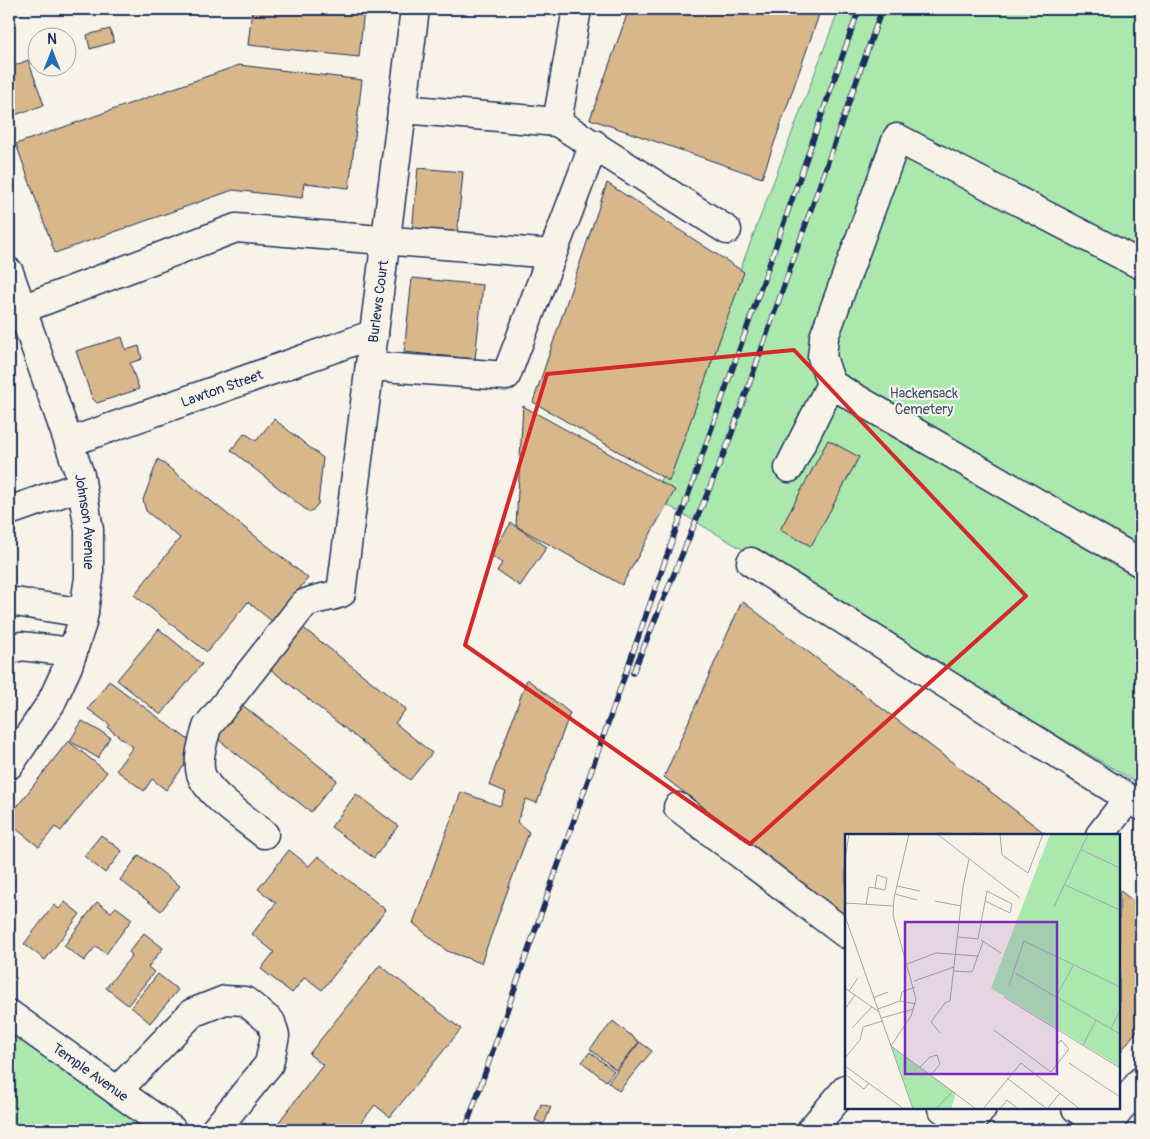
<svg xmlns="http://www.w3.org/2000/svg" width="1150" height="1139" viewBox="0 0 1150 1139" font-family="Pangolin,sans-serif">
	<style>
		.green { fill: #abe8ae; stroke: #638c86 }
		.building { fill: #d8b78b; stroke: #1b2f5e }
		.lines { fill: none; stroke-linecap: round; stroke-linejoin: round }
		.minor-casing { stroke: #1b2f5e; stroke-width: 31 }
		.major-casing { stroke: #1b2f5e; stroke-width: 31 }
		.minor { stroke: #f7f3e8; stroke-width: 28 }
		.major { stroke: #f7f3e8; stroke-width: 28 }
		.rail-casing { stroke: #1b2f5e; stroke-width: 5.5 }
		.rail { stroke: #f7f3e8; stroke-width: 4; stroke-dasharray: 11; stroke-linecap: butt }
		.marked { fill: none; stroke: #d62828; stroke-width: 4; stroke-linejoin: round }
		.labels { text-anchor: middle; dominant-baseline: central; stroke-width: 4.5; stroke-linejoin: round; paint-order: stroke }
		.street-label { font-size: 14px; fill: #1b2f5e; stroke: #f7f3e8 }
		.park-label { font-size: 14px; fill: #38546e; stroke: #f7f3e8 }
		.inset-road { fill: none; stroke: #9fa5b1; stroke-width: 1 }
		.view { fill: #7b2cbf; fill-opacity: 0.15; stroke: #7b2cbf; stroke-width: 2.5 }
		.inset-edge { fill: none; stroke: #1b2f5e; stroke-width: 2.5 }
	</style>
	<rect width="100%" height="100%" fill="#f7f3e8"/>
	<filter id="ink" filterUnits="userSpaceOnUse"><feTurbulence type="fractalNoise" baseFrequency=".02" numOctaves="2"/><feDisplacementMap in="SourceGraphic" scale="10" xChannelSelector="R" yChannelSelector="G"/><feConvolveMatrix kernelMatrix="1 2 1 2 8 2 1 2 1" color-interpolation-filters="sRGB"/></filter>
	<g filter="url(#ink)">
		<path class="green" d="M 839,9 L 1141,9 L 1141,785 L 654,497 Z
			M 9,1014 L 172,1130 L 9,1130 Z"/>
		<path class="building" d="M 252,9 L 364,9 L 359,57 L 248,45 Z
			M 629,9 L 821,9 L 762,178 L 590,119 Z
			M 110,29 L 114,42 L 90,49 L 87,35 Z
			M 28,60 L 44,105 L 9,117 L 9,68 Z
			M 239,65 L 362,80 L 349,188 L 304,183 L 302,198 L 233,190 L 55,253 L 16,144 Z
			M 418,168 L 463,172 L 457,236 L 412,232 Z
			M 607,183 L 744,272 L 669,481 L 533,402 Z
			M 412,278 L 483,285 L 475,359 L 404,352 Z
			M 122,337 L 126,350 L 139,346 L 142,359 L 130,363 L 139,389 L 97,403 L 92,398 L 76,351 Z
			M 523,406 L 675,490 L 622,585 L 516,526 Z
			M 274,419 L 323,458 L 318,504 L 310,513 L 231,450 L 245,433 L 256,441 Z
			M 828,440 L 859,457 L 811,546 L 780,530 Z
			M 158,459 L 308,578 L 273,622 L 248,602 L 207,652 L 134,595 L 180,538 L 146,511 L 143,500 Z
			M 511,523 L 547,547 L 520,586 L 497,571 L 502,563 L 490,555 Z
			M 742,601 L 1047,835 L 846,835 L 846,917 L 664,777 Z
			M 297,623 L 406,709 L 395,723 L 432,753 L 410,780 L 264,664 Z
			M 159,629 L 202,664 L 161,715 L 117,680 Z
			M 527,679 L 570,713 L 537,803 L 526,799 L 517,822 L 529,832 L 481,963 L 447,951 L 413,923 L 461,792 L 500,806 L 506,792 L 489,785 Z
			M 109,681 L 198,747 L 166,790 L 152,779 L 144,791 L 116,770 L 133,747 L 108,728 L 110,725 L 88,709 Z
			M 236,700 L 337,780 L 311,812 L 210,733 Z
			M 82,721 L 110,737 L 98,758 L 70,741 Z
			M 68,741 L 107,772 L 61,831 L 55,827 L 39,847 L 9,823 L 9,817 Z
			M 356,794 L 398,826 L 374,858 L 331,827 Z
			M 101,835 L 122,851 L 105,873 L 84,856 Z
			M 289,850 L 309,866 L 318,856 L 386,910 L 322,990 L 305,977 L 292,993 L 261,969 L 274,952 L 252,934 L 276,903 L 258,889 Z
			M 139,855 L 180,886 L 161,911 L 120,880 Z
			M 1119,890 L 1141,907 L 1141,1025 L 1119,1054 Z
			M 65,902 L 80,914 L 45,960 L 24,944 L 54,905 L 59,909 Z
			M 97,902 L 111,912 L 116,907 L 132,919 L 106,954 L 96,946 L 84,961 L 64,946 Z
			M 144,933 L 163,948 L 148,967 L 154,972 L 128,1005 L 106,988 L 132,955 L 129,952 Z
			M 380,965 L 461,1029 L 390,1117 L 375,1105 L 355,1130 L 288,1130 L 278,1123 L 323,1065 L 309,1054 Z
			M 158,974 L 178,990 L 150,1023 L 131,1007 Z
			M 613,1021 L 639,1042 L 616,1070 L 590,1049 Z
			M 640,1042 L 652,1051 L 619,1091 L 608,1082 Z
			M 590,1052 L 614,1071 L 606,1081 L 582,1062 Z
			M 541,1104 L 551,1107 L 544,1124 L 535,1120 Z"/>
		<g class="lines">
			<g class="minor-casing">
				<g id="minor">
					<path d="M 402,109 L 557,122 L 577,9"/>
					<path d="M 557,122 L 727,230"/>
					<path d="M 22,309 L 236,228 L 552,254"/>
					<path d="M 370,366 L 506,376 L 594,144"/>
					<path d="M 831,384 L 1141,563"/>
					<path id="s1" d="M 70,442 L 374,334"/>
					<path d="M 789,468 L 831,384 L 822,357 L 824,337 L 897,138 L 1141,265"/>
					<path d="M 9,511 L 81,486"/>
					<path d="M 751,562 L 1141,806"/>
					<path d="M 9,601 L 84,613"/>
					<path d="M 9,650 L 21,646 L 73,652"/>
					<path d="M 678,807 L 846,934"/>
					<path id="s2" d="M 264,834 C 246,819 208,795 201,774 C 197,759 203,742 207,727 L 304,604 C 316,598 328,598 341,593 L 415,9"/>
					<path d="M 1100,835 L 1128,799"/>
					<path id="s3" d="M 9,1014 L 172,1130"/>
					<path d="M 117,1091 L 192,1013 L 225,1000 L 245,1001 L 271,1022 L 275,1036 L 269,1064 L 215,1130"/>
					<path d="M 942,1108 L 971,1130"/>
					<path d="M 1076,1108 L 1105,1129 L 1141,1081"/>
					<path d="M 968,1128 L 982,1108"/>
					<path d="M 811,1130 L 846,1089"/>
				</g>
			</g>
			<g class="major-casing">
				<g id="major">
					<path id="s4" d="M 9,272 L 80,475 L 89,530 L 89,578 L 82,623 L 68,666 L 51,703 L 9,765"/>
				</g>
			</g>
			<use href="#minor" class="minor"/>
			<use href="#major" class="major"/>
			<g class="rail-casing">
				<path id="rail" d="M 633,673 L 729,441 L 882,9
					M 465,1130 L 859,9"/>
			</g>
			<use href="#rail" class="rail"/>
		</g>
	</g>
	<path class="marked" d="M 794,350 L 1026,596 L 750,844 L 465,645 L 547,374 Z"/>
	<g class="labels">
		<g class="street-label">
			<text stroke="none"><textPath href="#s2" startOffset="625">Burlews Court</textPath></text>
			<text stroke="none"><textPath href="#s1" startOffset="161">Lawton Street</textPath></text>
			<text stroke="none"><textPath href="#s4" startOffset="262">Johnson Avenue</textPath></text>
			<text stroke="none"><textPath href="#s3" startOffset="100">Temple Avenue</textPath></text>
		</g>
		<g class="park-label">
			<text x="924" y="393">Hackensack<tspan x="924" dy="16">Cemetery</tspan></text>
		</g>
	</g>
	<g transform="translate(845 834)">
		<rect width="275" height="275" fill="#f7f3e8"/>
		<path d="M 205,0 L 275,0 L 275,233 L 146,154 ZM 46,212 L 111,259 L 106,275 L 68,275 Z" fill="#abe8ae"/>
		<path class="inset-road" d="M 64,0 L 49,64 L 48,81 L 71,165 L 66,182 L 46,212 L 68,275M 92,0 L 175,64M 155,0 L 157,21 L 183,39 L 198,0M 237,16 L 275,34M 0,26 L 4,0M 220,51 L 275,76M 52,52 L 75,57M 50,60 L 72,66M 90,67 L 116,72M 0,69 L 48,72M 21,71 L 24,53 L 40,56 L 42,44 L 32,41 L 30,54M 209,73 L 243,0M 0,82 L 46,212 L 131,275M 113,103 L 133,105 L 142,57 L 167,70 L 165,79 L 140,67M 136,106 L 156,119M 62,130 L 91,119 L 133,122M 109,137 L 127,138 L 138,108M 170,139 L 275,200M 69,147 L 109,133M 164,151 L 179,107 L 275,153M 0,154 L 34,178M 4,157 L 13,144M 159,163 L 275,234M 211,163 L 228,132M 28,164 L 43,158M 55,167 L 57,158 L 70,153M 0,175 L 10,161M 33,175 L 55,167 L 71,170M 36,184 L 69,175M 7,194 L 27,173M 266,195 L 275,176M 149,196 L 206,238 L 224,215 L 216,206 L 213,210M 95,199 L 86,188 L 100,169 L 105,167 L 118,53 L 124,25M 238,211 L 251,186M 0,224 L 15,206 L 18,193 L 37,187M 224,229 L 275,263M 0,232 L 59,275M 75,233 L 85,223 L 92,221 L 95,230 L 86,241M 0,240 L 19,255 L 24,249M 162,244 L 202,275M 91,275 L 108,257M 138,275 L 176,229 L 235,275M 155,275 L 162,266 L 173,275M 202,275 L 215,259"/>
		<path class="view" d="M 60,88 L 212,88 L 212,240 L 60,240 Z"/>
		<rect width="275" height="275" class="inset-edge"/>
	</g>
	<rect width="1150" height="1139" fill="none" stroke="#f7f3e8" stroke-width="30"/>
	<rect x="15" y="15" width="1120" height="1109" fill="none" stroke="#1b2f5e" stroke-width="2" filter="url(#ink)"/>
	<g transform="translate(52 52)"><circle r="24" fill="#f7f3e8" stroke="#9fa5b1"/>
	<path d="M0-4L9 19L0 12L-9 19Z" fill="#1f6fb2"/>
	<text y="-8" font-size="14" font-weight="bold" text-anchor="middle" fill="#1b2f5e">N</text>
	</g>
</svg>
